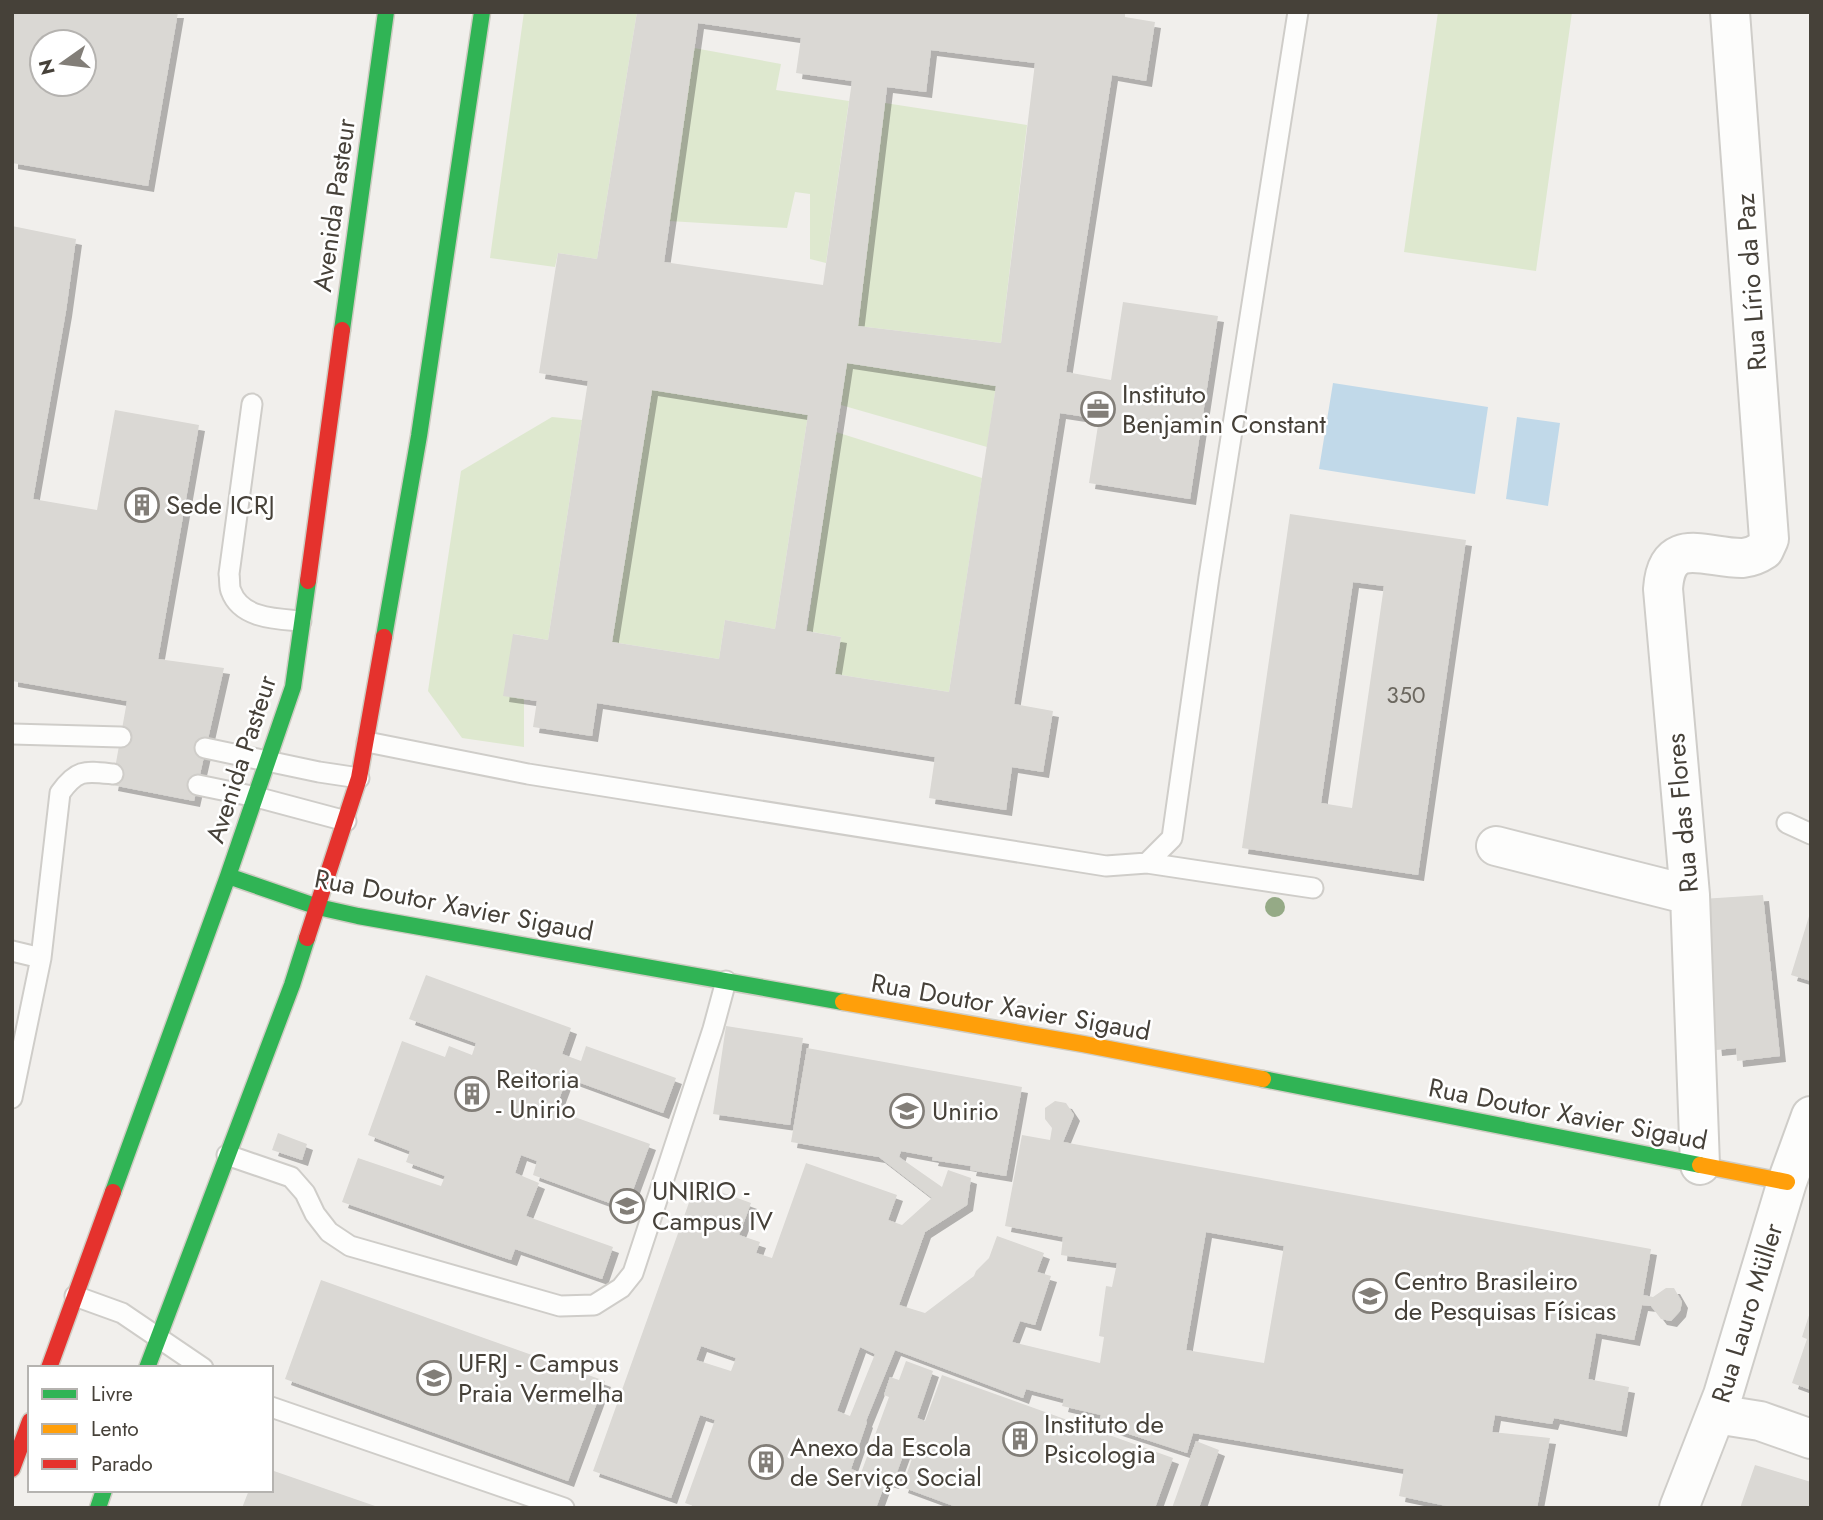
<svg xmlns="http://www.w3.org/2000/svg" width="1823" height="1520" viewBox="0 0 1823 1520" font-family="Jost,sans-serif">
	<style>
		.green { fill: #dee8cf }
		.water { fill: #c1d9e9 }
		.building { fill: #dad8d4; fill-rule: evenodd; filter: url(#shadow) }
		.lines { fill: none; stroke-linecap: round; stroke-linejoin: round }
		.lane-casing { stroke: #cfcdc9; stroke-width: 23 }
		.street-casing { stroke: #cfcdc9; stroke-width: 42 }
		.fast-casing { stroke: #cfccc3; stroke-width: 19 }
		.slow-casing { stroke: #cfccc3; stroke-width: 19 }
		.jam-casing { stroke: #cfccc3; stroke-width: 19 }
		.lane { stroke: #fdfdfc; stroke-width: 19 }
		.street { stroke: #fdfdfc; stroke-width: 38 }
		.fast { stroke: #30b455; stroke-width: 16 }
		.slow { stroke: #ff9f0a; stroke-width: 16 }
		.jam { stroke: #e5322d; stroke-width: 16 }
		.tree { fill: #95aa86 }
		.labels { text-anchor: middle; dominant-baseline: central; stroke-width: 5; stroke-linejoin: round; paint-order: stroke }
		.number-label { font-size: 23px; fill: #6c6860 }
		.street-label { font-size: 26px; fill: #464139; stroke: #fff }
		.poi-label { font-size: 26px; fill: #464139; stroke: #fff; text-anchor: start }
	</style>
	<defs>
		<filter id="shadow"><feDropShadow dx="6" dy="6" stdDeviation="0" flood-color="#0004"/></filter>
	</defs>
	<rect width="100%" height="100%" fill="#f1efec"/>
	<path class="green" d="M 524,12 L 637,12 L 597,259 L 558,253 L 555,267 L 490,258 Z
		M 1438,12 L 1572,12 L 1536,271 L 1404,252 Z
		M 694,48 L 781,64 L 776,90 L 849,101 L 826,263 L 810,259 L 810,194 L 795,192 L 787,228 L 669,221 Z
		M 885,103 L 1027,125 L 1001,343 L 858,326 Z
		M 847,363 L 996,386 L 987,447 L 841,405 Z
		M 652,390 L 808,415 L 775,629 L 725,620 L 719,659 L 612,642 Z
		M 552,417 L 582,420 L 548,640 L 514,634 L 524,699 L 524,747 L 462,738 L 428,691 L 461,471 Z
		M 836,432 L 982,478 L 949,692 L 835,674 L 841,637 L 807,631 Z"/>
	<path class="water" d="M 1333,383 L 1488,407 L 1475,494 L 1319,469 Z
		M 1517,417 L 1560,423 L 1548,506 L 1506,499 Z"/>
	<path class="building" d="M 12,12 L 178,12 L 148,186 L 12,163 ZM 42,42 L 84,42 L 84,84 L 42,84 Z
		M 637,12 L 1125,12 L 1125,17 L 1155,22 L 1146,81 L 1112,75 L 1066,372 L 1111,380 L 1123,302 L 1218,316 L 1190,499 L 1089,483 L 1099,419 L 1060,413 L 1014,704 L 1053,711 L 1043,772 L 1012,767 L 1006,810 L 929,798 L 935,757 L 597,703 L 592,736 L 533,727 L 537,701 L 503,696 L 513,634 L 548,640 L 588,381 L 539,373 L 558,253 L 597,259 ZM 698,23 L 801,38 L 796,73 L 852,81 L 823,285 L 664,262 ZM 931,50 L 1035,63 L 1001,343 L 858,326 L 887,87 L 926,92 ZM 847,363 L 996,386 L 949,692 L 835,674 L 841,637 L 806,631 ZM 652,390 L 808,415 L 775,629 L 725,620 L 719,659 L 612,642 Z
		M 12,226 L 76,239 L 66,311 L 33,499 L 97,510 L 115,410 L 199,425 L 158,659 L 224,668 L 194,801 L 112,785 L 127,701 L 12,681 Z
		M 1290,514 L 1466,540 L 1418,875 L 1242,848 ZM 1353,582 L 1384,586 L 1352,808 L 1321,803 Z
		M 1763,895 L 1780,1056 L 1737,1061 L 1736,1048 L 1716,1050 L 1702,899 Z
		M 1810,913 L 1811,914 L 1811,981 L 1791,975 Z
		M 426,975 L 571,1028 L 562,1054 L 581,1061 L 586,1046 L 676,1078 L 663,1113 L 567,1078 L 555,1110 L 650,1144 L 626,1209 L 533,1175 L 537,1161 L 521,1155 L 515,1173 L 539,1183 L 526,1216 L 613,1247 L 602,1279 L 515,1249 L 511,1260 L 342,1202 L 358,1158 L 441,1186 L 445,1176 L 406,1162 L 410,1151 L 368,1135 L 402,1041 L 445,1057 L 449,1046 L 472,1055 L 476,1043 L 409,1019 Z
		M 726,1026 L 803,1038 L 790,1125 L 713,1114 Z
		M 807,1048 L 1022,1087 L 1006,1176 L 970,1170 L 971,1166 L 932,1160 L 933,1157 L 901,1151 L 899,1157 L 942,1187 L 948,1170 L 971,1178 L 967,1205 L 925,1232 L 899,1305 L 925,1313 L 974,1276 L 976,1271 L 989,1258 L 997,1236 L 1044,1253 L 1037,1272 L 1051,1276 L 1035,1325 L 1020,1321 L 1012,1342 L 1100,1363 L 1104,1337 L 1099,1336 L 1106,1286 L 1112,1287 L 1117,1263 L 1061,1255 L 1063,1237 L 1005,1226 L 1022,1135 L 1050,1140 L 1052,1128 L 1045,1119 L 1045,1108 L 1055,1101 L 1066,1103 L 1074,1115 L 1063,1142 L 1651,1249 L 1643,1295 L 1653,1297 L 1666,1288 L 1674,1288 L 1682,1302 L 1680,1311 L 1671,1321 L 1661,1319 L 1651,1306 L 1642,1305 L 1634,1340 L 1596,1333 L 1588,1379 L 1629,1387 L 1621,1431 L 1554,1418 L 1552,1424 L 1495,1415 L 1492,1432 L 1550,1438 L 1537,1508 L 1456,1508 L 1399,1496 L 1404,1469 L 1193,1433 L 1187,1453 L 1098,1424 L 1101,1415 L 1062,1406 L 1064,1399 L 1026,1389 L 1023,1398 L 895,1350 L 866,1421 L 867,1422 L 851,1469 L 861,1473 L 889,1397 L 884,1395 L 890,1377 L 899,1380 L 906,1361 L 933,1371 L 917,1418 L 925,1421 L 942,1375 L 1173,1458 L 1155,1508 L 959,1508 L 902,1487 L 913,1456 L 904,1453 L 893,1483 L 886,1481 L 876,1508 L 699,1508 L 685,1503 L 715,1420 L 700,1415 L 671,1498 L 593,1471 L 696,1183 L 751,1203 L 739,1235 L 760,1242 L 756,1253 L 772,1258 L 806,1163 L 897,1195 L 888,1220 L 902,1225 L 932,1198 L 879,1157 L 791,1142 ZM 1206,1232 L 1284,1246 L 1264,1363 L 1186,1350 ZM 701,1346 L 736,1358 L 731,1371 L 696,1360 ZM 860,1347 L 875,1354 L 850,1416 L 837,1411 Z
		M 278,1133 L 307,1144 L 302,1160 L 272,1150 Z
		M 321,1280 L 605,1381 L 568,1481 L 285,1379 Z
		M 1811,1309 L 1811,1390 L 1792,1383 L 1807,1339 L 1802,1337 Z
		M 1196,1441 L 1219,1450 L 1199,1508 L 1172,1508 Z
		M 1755,1465 L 1811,1482 L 1811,1508 L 1740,1508 Z
		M 271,1470 L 378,1507 L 378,1508 L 242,1508 L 249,1490 L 271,1490 Z"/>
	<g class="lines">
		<g class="lane-casing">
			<path id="lane" d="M 252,404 L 229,574 C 230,579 229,587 231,591 C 241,619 278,619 301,621
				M 12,734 L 121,737
				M 367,742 L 528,774 L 1106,866 L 1147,863 L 1172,838 L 1209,577 L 1298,12
				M 205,748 L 319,772 L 359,778
				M 198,785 L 256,797 L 346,821
				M 1787,823 L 1811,834
				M 1147,863 L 1313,888
				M 12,951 L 41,958
				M 12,1098 L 41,958 L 60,793 C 77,769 85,771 113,774
				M 227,1155 L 291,1177 L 305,1193 L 315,1214 L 329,1232 L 350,1246 L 560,1306 L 594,1305 L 621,1288 L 633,1273 L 713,1029 L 726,981
				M 75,1296 L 122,1313 L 203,1368
				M 271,1407 L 564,1508"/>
		</g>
		<g class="street-casing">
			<path id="street" d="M 1496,846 L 1690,895
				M 1700,1165 L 1690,895 L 1663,589 C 1667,533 1707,559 1743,558 C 1751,557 1758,554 1764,550 L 1769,539 L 1730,12
				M 1716,1414 L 1760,1421 L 1811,1439
				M 1679,1508 L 1723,1395 L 1787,1182 L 1811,1116"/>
		</g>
		<g class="fast-casing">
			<path id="fast" d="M 342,330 L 386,12
				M 384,637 L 419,436 L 482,12
				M 228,876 L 318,907 L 358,916 L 843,1002
				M 1263,1079 L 1700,1165
				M 113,1192 L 228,876 L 293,687 L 308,581
				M 147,1368 L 292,985 L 307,938
				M 98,1508 L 104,1490"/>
		</g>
		<g class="slow-casing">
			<path id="slow" d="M 843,1002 L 1083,1044 L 1263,1079
				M 1700,1165 L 1787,1182"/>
		</g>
		<g class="jam-casing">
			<path id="jam" d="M 308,581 L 342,330
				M 307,938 L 359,778 L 384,637
				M 49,1368 L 113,1192
				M 12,1469 L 30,1421"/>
		</g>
		<use href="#lane" class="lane"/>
		<use href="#street" class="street"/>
		<use href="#fast" class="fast"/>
		<use href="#slow" class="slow"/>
		<use href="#jam" class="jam"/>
	</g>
	<circle class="tree" cx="1275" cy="907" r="10"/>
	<defs>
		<g id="office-ring" transform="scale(1.75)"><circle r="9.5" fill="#fff" stroke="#827e78" stroke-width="1.5"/><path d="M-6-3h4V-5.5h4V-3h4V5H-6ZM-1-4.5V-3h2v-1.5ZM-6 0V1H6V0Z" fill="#827e78"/></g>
		<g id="building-ring" transform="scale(1.75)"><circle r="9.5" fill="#fff" stroke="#827e78" stroke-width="1.5"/><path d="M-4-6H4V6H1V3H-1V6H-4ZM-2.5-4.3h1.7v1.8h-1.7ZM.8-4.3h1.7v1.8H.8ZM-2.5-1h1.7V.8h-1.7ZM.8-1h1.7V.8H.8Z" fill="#827e78"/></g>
		<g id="university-ring" transform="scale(1.75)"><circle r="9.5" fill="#fff" stroke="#827e78" stroke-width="1.5"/><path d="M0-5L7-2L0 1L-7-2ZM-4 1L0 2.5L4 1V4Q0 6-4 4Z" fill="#827e78"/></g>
	</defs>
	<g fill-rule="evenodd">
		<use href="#office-ring" x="1098" y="409"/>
		<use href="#building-ring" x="142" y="505"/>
		<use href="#building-ring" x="472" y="1094"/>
		<use href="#university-ring" x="907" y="1111"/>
		<use href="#university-ring" x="627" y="1206"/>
		<use href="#university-ring" x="1370" y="1296"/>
		<use href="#university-ring" x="434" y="1378"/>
		<use href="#building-ring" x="1020" y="1439"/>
		<use href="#building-ring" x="766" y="1462"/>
	</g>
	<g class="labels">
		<g class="number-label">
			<text x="1406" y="695">350</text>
		</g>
		<g class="street-label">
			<text transform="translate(334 205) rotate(-82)">Avenida Pasteur</text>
			<text transform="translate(1751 282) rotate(-94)">Rua Lírio da Paz</text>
			<text transform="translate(241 759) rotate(-72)">Avenida Pasteur</text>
			<text transform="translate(1682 813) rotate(-95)">Rua das Flores</text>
			<text transform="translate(454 905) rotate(11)">Rua Doutor Xavier Sigaud</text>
			<text transform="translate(1011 1007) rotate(10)">Rua Doutor Xavier Sigaud</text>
			<text transform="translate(1568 1114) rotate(11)">Rua Doutor Xavier Sigaud</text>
			<text transform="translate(1747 1313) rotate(-73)">Rua Lauro Müller</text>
		</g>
		<g class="poi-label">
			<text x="1122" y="394">Instituto<tspan x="1122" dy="30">Benjamin Constant</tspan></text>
			<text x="166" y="505">Sede ICRJ</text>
			<text x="496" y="1079">Reitoria<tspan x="496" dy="30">- Unirio</tspan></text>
			<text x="932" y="1111">Unirio</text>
			<text x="652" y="1191">UNIRIO -<tspan x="652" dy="30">Campus IV</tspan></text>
			<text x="1394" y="1281">Centro Brasileiro<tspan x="1394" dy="30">de Pesquisas Físicas</tspan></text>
			<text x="458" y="1363">UFRJ - Campus<tspan x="458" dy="30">Praia Vermelha</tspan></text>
			<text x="1044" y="1424">Instituto de<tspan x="1044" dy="30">Psicologia</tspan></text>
			<text x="790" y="1447">Anexo da Escola<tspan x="790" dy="30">de Serviço Social</tspan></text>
		</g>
	</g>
	<rect width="1823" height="1520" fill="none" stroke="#464139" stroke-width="28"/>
	<rect x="28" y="1366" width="245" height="126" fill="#ffffff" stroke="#b5b3b0" stroke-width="2"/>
	<rect x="42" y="1389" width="35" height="10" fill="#30b455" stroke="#b5b3b0" stroke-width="2"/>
	<text x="91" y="1401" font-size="21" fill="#464139">Livre</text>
	<rect x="42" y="1424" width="35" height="10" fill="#ff9f0a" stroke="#b5b3b0" stroke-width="2"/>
	<text x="91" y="1436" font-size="21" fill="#464139">Lento</text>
	<rect x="42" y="1459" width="35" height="10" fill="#e5322d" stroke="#b5b3b0" stroke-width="2"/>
	<text x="91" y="1471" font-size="21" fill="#464139">Parado</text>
	<g transform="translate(63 63) rotate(256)"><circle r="33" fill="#ffffff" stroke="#b5b3b0" stroke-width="2"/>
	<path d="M0-5L12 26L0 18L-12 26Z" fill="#827e78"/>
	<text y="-10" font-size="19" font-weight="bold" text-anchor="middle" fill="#464139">N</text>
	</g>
</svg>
